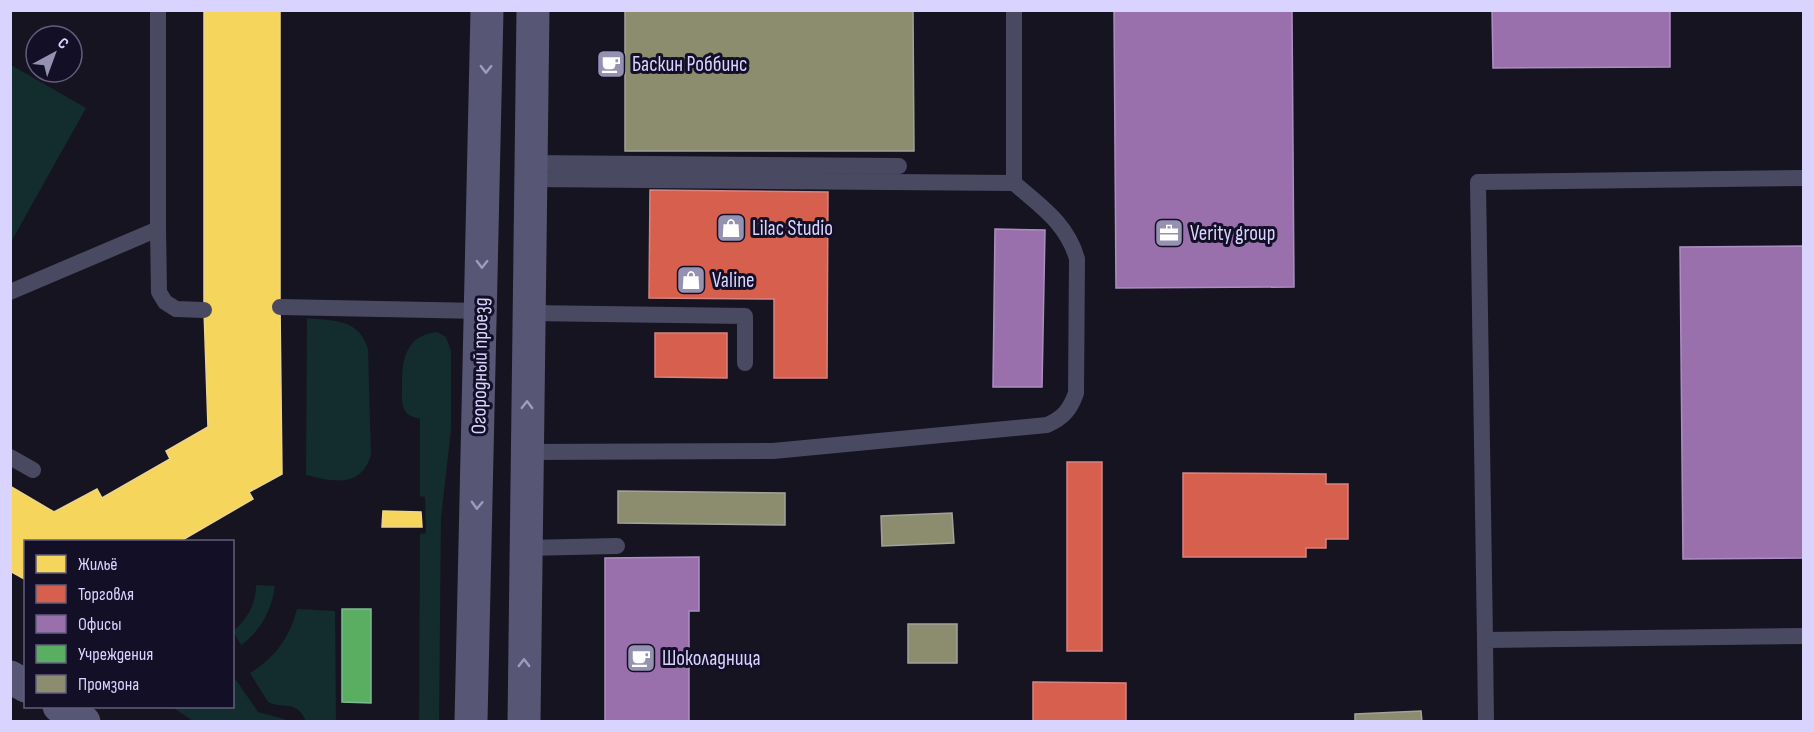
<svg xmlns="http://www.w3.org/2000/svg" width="1814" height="732" viewBox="0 0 1814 732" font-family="'Sofia Sans Condensed',sans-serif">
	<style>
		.green { fill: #132c2d }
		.homes { fill: #f6d55c; stroke: #edd58d; stroke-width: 1.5 }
		.shops { fill: #d6604d; stroke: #d78382; stroke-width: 1.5 }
		.offices { fill: #9970ab; stroke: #ac8ec4; stroke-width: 1.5 }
		.public { fill: #5aae61; stroke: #80b990; stroke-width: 1.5 }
		.industry { fill: #8c8c6e; stroke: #a3a29a; stroke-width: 1.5 }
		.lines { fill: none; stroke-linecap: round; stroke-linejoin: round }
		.lane { stroke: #4a4962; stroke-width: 16 }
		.secondary { stroke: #575674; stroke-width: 33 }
		.oneway { stroke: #9e9bc0 }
		.labels { text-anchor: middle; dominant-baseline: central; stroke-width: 6; stroke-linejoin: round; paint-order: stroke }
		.poi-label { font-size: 21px; fill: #d9d4ff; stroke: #130f26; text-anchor: start }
		.street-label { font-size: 21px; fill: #d9d4ff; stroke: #130f26 }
	</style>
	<rect width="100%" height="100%" fill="#161421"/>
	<path class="green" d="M 11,65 L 86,108 L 11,242 Z
		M 307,318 C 333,321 359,318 368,349 L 371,455 C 361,488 334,482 306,475 Z
		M 437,332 L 446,337 L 451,351 L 451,430 L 441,518 L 439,721 L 419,722 L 420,534 L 426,533 L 425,497 L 420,496 L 420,419 C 414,417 407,416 404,409 C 401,403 402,393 402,386 C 402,359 405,336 437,332 Z
		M 256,585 L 275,586 C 272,609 261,631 241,645 L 233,631 C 247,620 256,604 256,585 Z
		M 297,609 L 335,611 L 336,721 L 306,721 C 296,699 285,710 268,702 L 250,673 C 275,658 290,637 297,609 Z
		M 236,680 L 258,712 L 284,719 L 288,721 L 193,721 L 172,707 L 232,706 L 233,682 Z"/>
	<path class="homes" d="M 204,10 L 280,10 L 280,307 L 282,474 L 249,492 L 253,499 L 179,542 L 26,542 L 26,580 L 10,571 L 10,486 L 54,512 L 97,489 L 102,498 L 170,459 L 166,451 L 208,427 L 204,310 Z
		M 383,511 L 421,512 L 422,527 L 382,527 Z"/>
	<path class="shops" d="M 650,190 L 828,192 L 827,378 L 774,378 L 774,299 L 649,298 Z
		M 655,333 L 727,333 L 727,378 L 655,377 Z
		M 1067,462 L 1102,462 L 1102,651 L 1067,651 Z
		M 1183,473 L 1326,474 L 1326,484 L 1348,484 L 1348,539 L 1326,539 L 1326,548 L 1306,548 L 1306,557 L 1183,557 Z
		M 1033,682 L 1126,683 L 1126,722 L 1033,722 Z"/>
	<path class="offices" d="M 1114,10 L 1292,10 L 1294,287 L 1116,288 Z
		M 1492,10 L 1670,10 L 1670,67 L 1493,68 Z
		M 995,229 L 1045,230 L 1042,387 L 993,387 Z
		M 1804,246 L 1804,558 L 1683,559 L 1680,247 Z
		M 699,557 L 699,611 L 689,611 L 689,722 L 605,722 L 605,558 Z"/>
	<path class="public" d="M 342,609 L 371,609 L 371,703 L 342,702 Z"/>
	<path class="industry" d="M 625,10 L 913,10 L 914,151 L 625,151 Z
		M 618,491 L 785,493 L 785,525 L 618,523 Z
		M 952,513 L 954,543 L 882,546 L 881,516 Z
		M 908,624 L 957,624 L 957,663 L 908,663 Z
		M 1421,711 L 1422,722 L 1355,722 L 1355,714 Z"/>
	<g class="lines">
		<path class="lane" d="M 1014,10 L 1014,183
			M 530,163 L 899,166
			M 1804,178 L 1478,182 L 1485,640 L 1804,636
			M 158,229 L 159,292 L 165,302 L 176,309 L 204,310
			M 10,292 L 158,229 L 158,10
			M 280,307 L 481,311
			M 529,313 L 745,316 L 745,363
			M 527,452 L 773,451 L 1047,425 C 1063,418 1070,410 1076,393 L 1077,259 C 1067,223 1040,206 1014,183 L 530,179
			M 10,457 L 33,470
			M 525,548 L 617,546
			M 1485,640 L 1486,722"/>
		<path class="secondary" d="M 10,677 L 26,686
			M 59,706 L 84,722
			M 471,722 L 487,10
			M 524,722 L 533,10"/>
	</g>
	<defs><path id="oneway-chevron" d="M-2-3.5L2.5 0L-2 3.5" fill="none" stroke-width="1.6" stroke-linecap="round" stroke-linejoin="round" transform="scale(1.5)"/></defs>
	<g class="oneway">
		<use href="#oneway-chevron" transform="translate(486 69) rotate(91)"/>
		<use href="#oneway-chevron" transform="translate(482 264) rotate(91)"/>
		<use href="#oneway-chevron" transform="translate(527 405) rotate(-89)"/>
		<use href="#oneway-chevron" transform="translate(477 505) rotate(92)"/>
		<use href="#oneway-chevron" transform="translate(524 663) rotate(-90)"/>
	</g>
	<defs>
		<g id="cafe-square" transform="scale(1.5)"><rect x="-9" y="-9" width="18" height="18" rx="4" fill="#9591b1" stroke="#130f26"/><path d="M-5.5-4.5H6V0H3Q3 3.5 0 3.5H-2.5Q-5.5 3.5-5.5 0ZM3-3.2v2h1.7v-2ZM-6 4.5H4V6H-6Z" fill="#fff"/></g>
		<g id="shop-square" transform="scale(1.5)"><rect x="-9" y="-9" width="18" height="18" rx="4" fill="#9591b1" stroke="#130f26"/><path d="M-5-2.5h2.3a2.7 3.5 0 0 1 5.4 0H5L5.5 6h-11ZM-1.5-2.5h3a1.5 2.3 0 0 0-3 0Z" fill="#fff"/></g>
		<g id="office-square" transform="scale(1.5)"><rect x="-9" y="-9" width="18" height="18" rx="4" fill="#9591b1" stroke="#130f26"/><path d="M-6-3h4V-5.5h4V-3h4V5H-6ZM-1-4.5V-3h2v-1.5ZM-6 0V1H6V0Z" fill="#fff"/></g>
	</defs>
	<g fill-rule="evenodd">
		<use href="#cafe-square" x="611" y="64"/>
		<use href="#shop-square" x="731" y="228"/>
		<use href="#office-square" x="1169" y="233"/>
		<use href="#shop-square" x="691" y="280"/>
		<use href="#cafe-square" x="641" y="658"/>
	</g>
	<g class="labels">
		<g class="poi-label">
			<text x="632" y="64">Баскин Роббинс</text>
			<text x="752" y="228">Lilac Studio</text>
			<text x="1190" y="233">Verity group</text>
			<text x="712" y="280">Valine</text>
			<text x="662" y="658">Шоколадница</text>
		</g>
		<g class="street-label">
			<text transform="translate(480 366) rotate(-89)">Огородный проезд</text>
		</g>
	</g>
	<rect width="1814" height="732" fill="none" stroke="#d9d4ff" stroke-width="24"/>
	<rect x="24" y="540" width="210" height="168" fill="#130f26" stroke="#625e7d" stroke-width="1.5"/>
	<rect x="36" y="555" width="30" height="18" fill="#f6d55c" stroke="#625e7d" stroke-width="1.5"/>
	<text x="78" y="570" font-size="18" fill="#d9d4ff">Жильё</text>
	<rect x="36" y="585" width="30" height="18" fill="#d6604d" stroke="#625e7d" stroke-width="1.5"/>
	<text x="78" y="600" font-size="18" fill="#d9d4ff">Торговля</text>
	<rect x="36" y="615" width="30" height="18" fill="#9970ab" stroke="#625e7d" stroke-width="1.5"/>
	<text x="78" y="630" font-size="18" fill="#d9d4ff">Офисы</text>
	<rect x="36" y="645" width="30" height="18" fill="#5aae61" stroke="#625e7d" stroke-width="1.5"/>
	<text x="78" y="660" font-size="18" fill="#d9d4ff">Учреждения</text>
	<rect x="36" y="675" width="30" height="18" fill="#8c8c6e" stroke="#625e7d" stroke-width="1.5"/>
	<text x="78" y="690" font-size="18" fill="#d9d4ff">Промзона</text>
	<g transform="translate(54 54) rotate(41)"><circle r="28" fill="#130f26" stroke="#625e7d" stroke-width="1.5"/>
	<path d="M0-4.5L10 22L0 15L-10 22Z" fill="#9591b1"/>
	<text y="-9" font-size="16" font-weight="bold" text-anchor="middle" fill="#d9d4ff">С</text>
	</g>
</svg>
